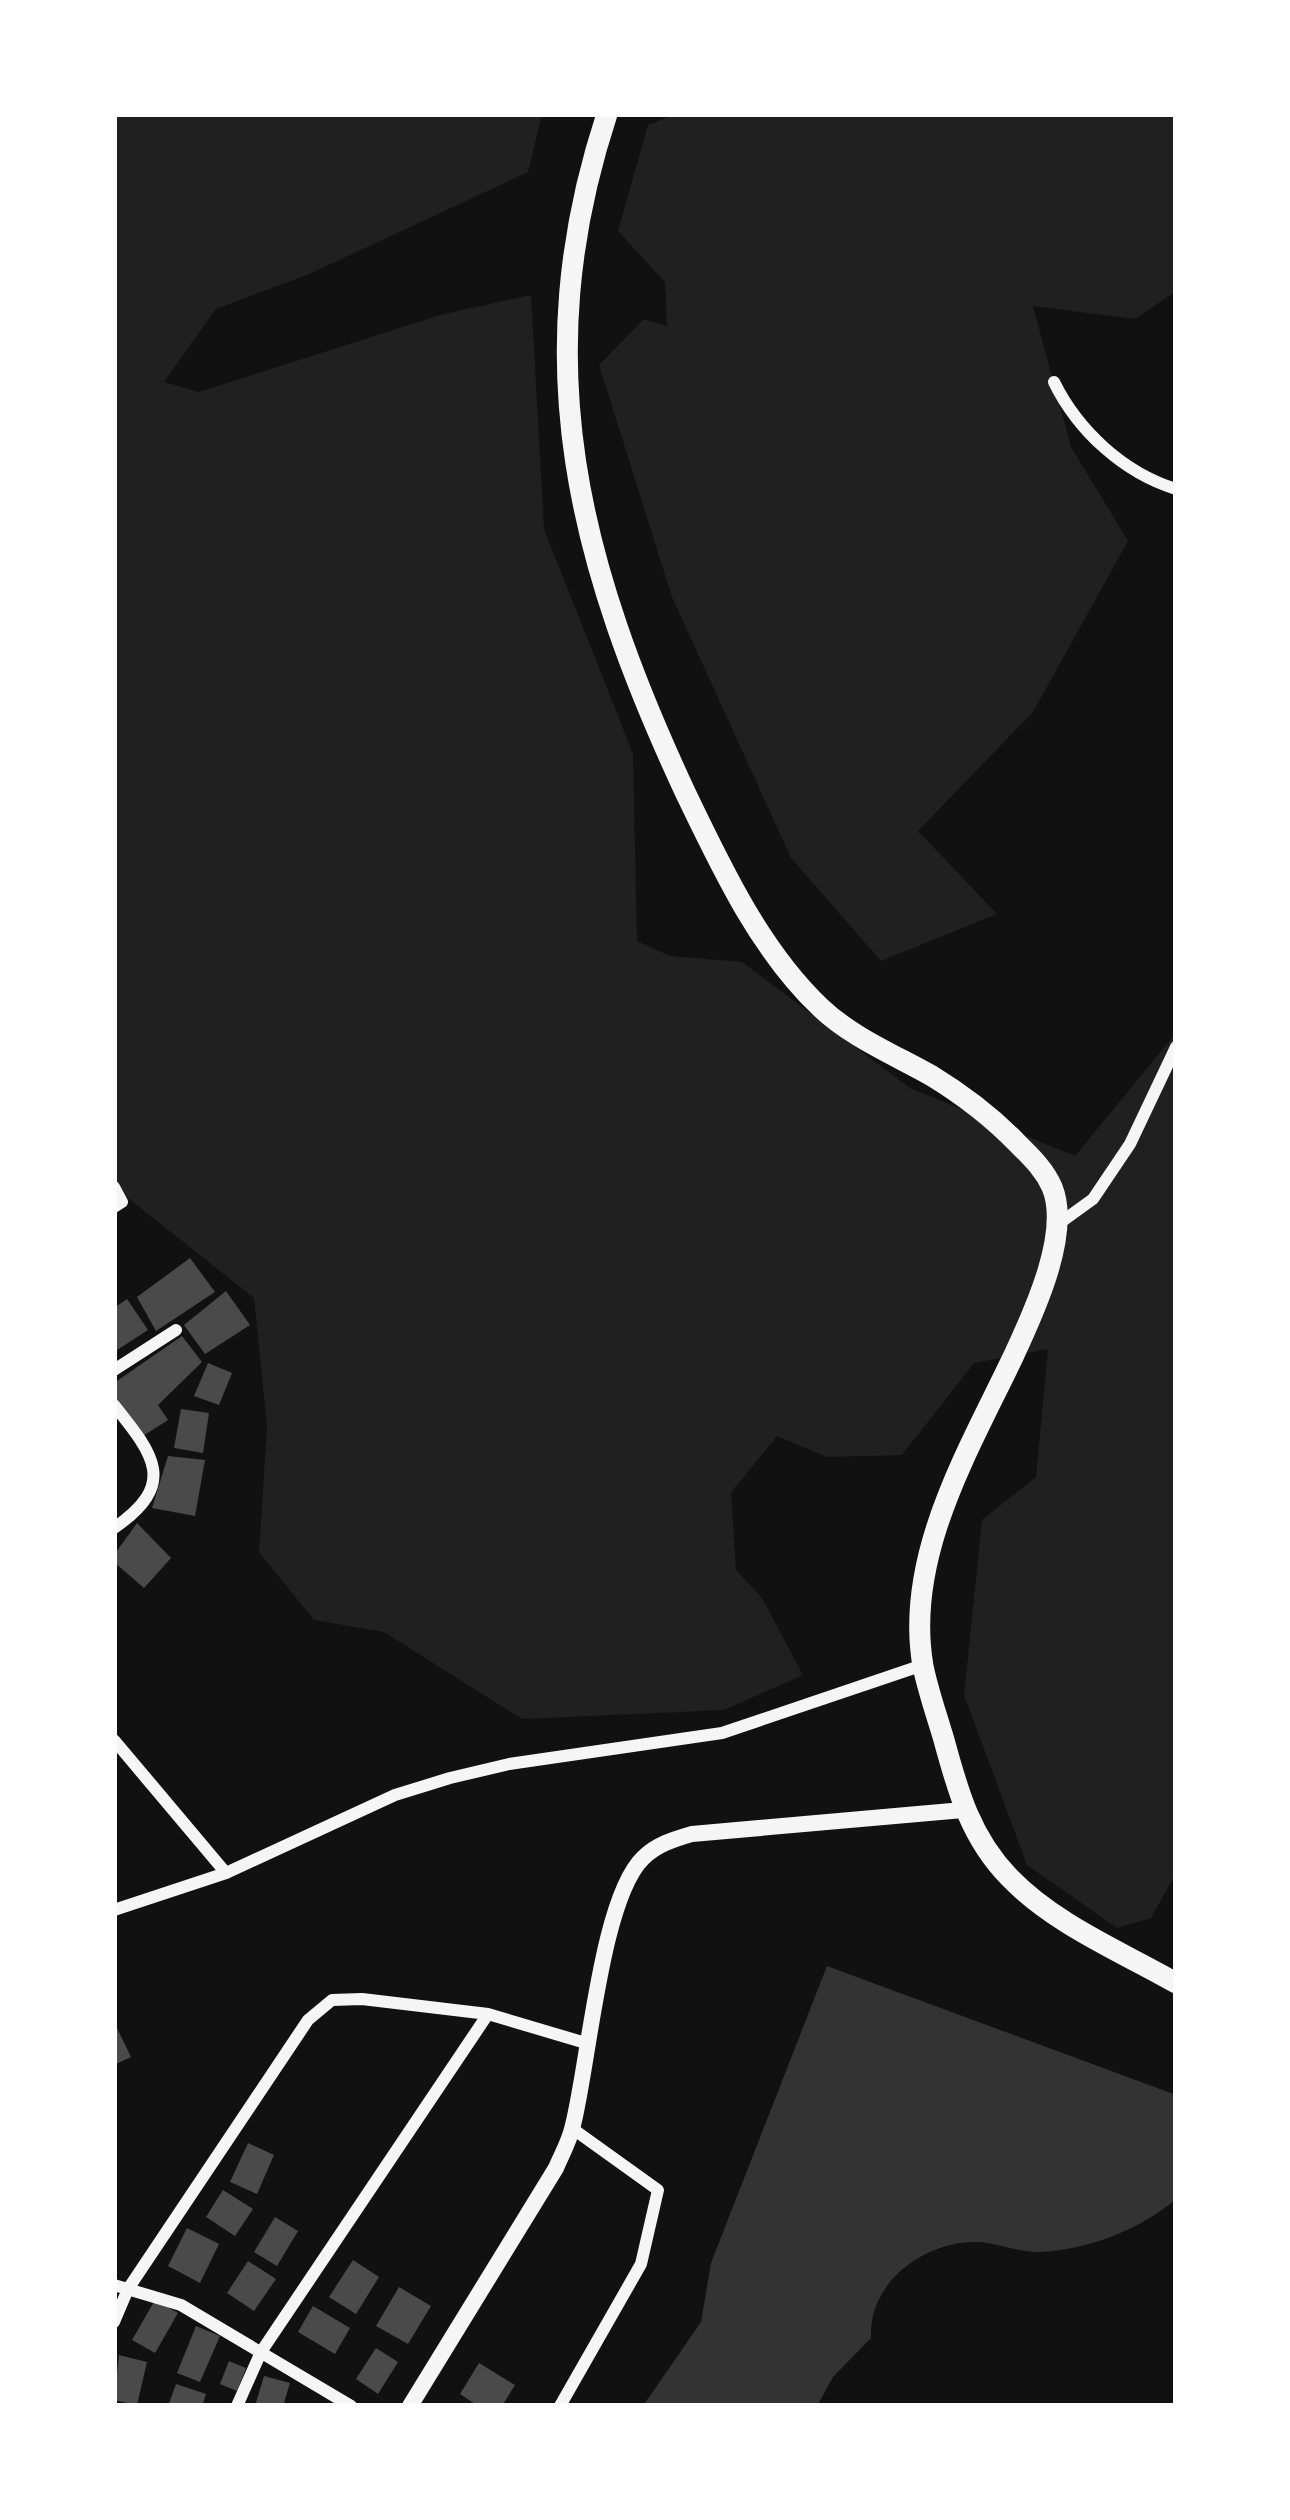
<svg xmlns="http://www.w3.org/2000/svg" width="1290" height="2520" viewBox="0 0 1290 2520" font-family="Roboto,sans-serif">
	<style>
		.green { fill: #202020 }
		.water { fill: #333 }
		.building { fill: #4a4a4a }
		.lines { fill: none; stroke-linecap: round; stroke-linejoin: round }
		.minor { stroke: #f5f5f5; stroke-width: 12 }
		.tertiary { stroke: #f5f5f5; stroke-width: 16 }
		.primary { stroke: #f5f5f5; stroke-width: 21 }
	</style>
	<rect width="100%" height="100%" fill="#111"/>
	<path class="green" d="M 114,114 L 542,114 L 528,172 L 307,275 L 216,309 L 164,382 L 199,392 L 440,315 L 531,295 L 544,529 L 633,754 L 637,941 L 670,956 L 742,962 L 910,1088 L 1075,1156 L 1176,1033 L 1176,1873 L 1151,1918 L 1117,1928 L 1027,1865 L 964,1695 L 982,1520 L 1036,1477 L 1048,1349 L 974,1363 L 902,1455 L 827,1457 L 777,1436 L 731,1493 L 736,1570 L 762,1598 L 803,1675 L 724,1710 L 522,1719 L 384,1632 L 314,1620 L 259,1552 L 267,1427 L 254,1298 L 114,1187 Z
		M 676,114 L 1176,114 L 1176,291 L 1135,319 L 1033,306 L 1071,447 L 1128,541 L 1033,712 L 918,831 L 997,914 L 881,961 L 791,858 L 672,597 L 599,365 L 644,319 L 667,326 L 665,282 L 618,231 L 648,125 Z"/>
	<path class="water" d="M 827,1966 L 1176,2095 L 1176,2199 C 1140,2230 1087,2250 1039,2252 C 1016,2252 996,2242 975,2242 C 923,2242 868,2283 871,2338 L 833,2377 L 817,2406 L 643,2406 L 701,2322 L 711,2263 Z"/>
	<path class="building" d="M 190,1258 L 215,1292 L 156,1331 L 137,1297 Z
		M 226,1291 L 250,1325 L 205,1354 L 184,1325 Z
		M 127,1299 L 148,1330 L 114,1352 L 114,1308 Z
		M 182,1336 L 202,1362 L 158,1405 L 168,1420 L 143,1436 L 114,1398 L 114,1383 Z
		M 208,1363 L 232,1373 L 219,1405 L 194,1396 Z
		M 181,1409 L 209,1413 L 203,1453 L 174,1448 Z
		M 168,1456 L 205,1460 L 195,1516 L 152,1508 Z
		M 137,1523 L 171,1558 L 144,1588 L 114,1562 L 114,1555 Z
		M 114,2022 L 131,2057 L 114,2065 Z
		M 248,2143 L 274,2155 L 257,2194 L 230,2182 Z
		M 223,2190 L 253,2209 L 235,2236 L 206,2217 Z
		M 275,2217 L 298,2231 L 277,2266 L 254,2252 Z
		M 187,2228 L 219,2244 L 200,2283 L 168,2266 Z
		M 353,2260 L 379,2277 L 356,2314 L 329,2297 Z
		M 248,2261 L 276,2279 L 254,2311 L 227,2293 Z
		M 399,2287 L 431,2306 L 408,2344 L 376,2326 Z
		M 155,2300 L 178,2313 L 155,2353 L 132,2340 Z
		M 313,2306 L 350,2328 L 335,2354 L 298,2332 Z
		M 196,2326 L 220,2336 L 200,2382 L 177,2373 Z
		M 376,2348 L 398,2362 L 378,2394 L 356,2379 Z
		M 119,2355 L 147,2362 L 137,2405 L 114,2400 Z
		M 229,2361 L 246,2368 L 237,2391 L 220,2384 Z
		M 479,2363 L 515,2385 L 502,2406 L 478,2406 L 460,2394 Z
		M 264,2376 L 290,2383 L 283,2406 L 255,2406 Z
		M 176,2384 L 206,2394 L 202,2406 L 168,2406 Z"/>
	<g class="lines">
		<path class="minor" d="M 1054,382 C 1078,431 1124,473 1176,489
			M 114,1187 L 122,1202 L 114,1207
			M 1057,1225 L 1093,1199 L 1130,1144 L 1176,1047
			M 114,1370 L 176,1330
			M 114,1405 C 154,1455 178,1484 114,1528
			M 114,1740 L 226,1873
			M 114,1910 L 226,1873 L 395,1795 L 450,1778 L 509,1764 L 722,1733 L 923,1665
			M 114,2285 L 181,2305 L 351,2406
			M 114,2322 L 128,2289 L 308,2020 L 332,2000 L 362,1999 L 488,2014 L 589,2044
			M 237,2406 L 261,2352 L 488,2014
			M 560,2406 L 641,2264 L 658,2190 L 573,2129"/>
		<path class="tertiary" d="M 410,2406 L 556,2168 C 562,2154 570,2140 573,2125 C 589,2062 601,1899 643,1858 C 657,1844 675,1839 692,1834 L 963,1810"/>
		<path class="primary" d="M 607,114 C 525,363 579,565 686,794 C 721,867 760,950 820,1007 C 851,1037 895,1055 932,1076 C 963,1095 993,1118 1018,1144 C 1031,1157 1044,1169 1052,1187 C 1071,1233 1034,1312 1014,1355 C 969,1450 904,1556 923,1666 C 928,1691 937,1716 944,1740 C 958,1792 971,1838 1009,1877 C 1054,1924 1120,1951 1176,1983"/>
	</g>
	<rect width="1290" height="2520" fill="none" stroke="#ffffff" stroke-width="234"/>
</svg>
